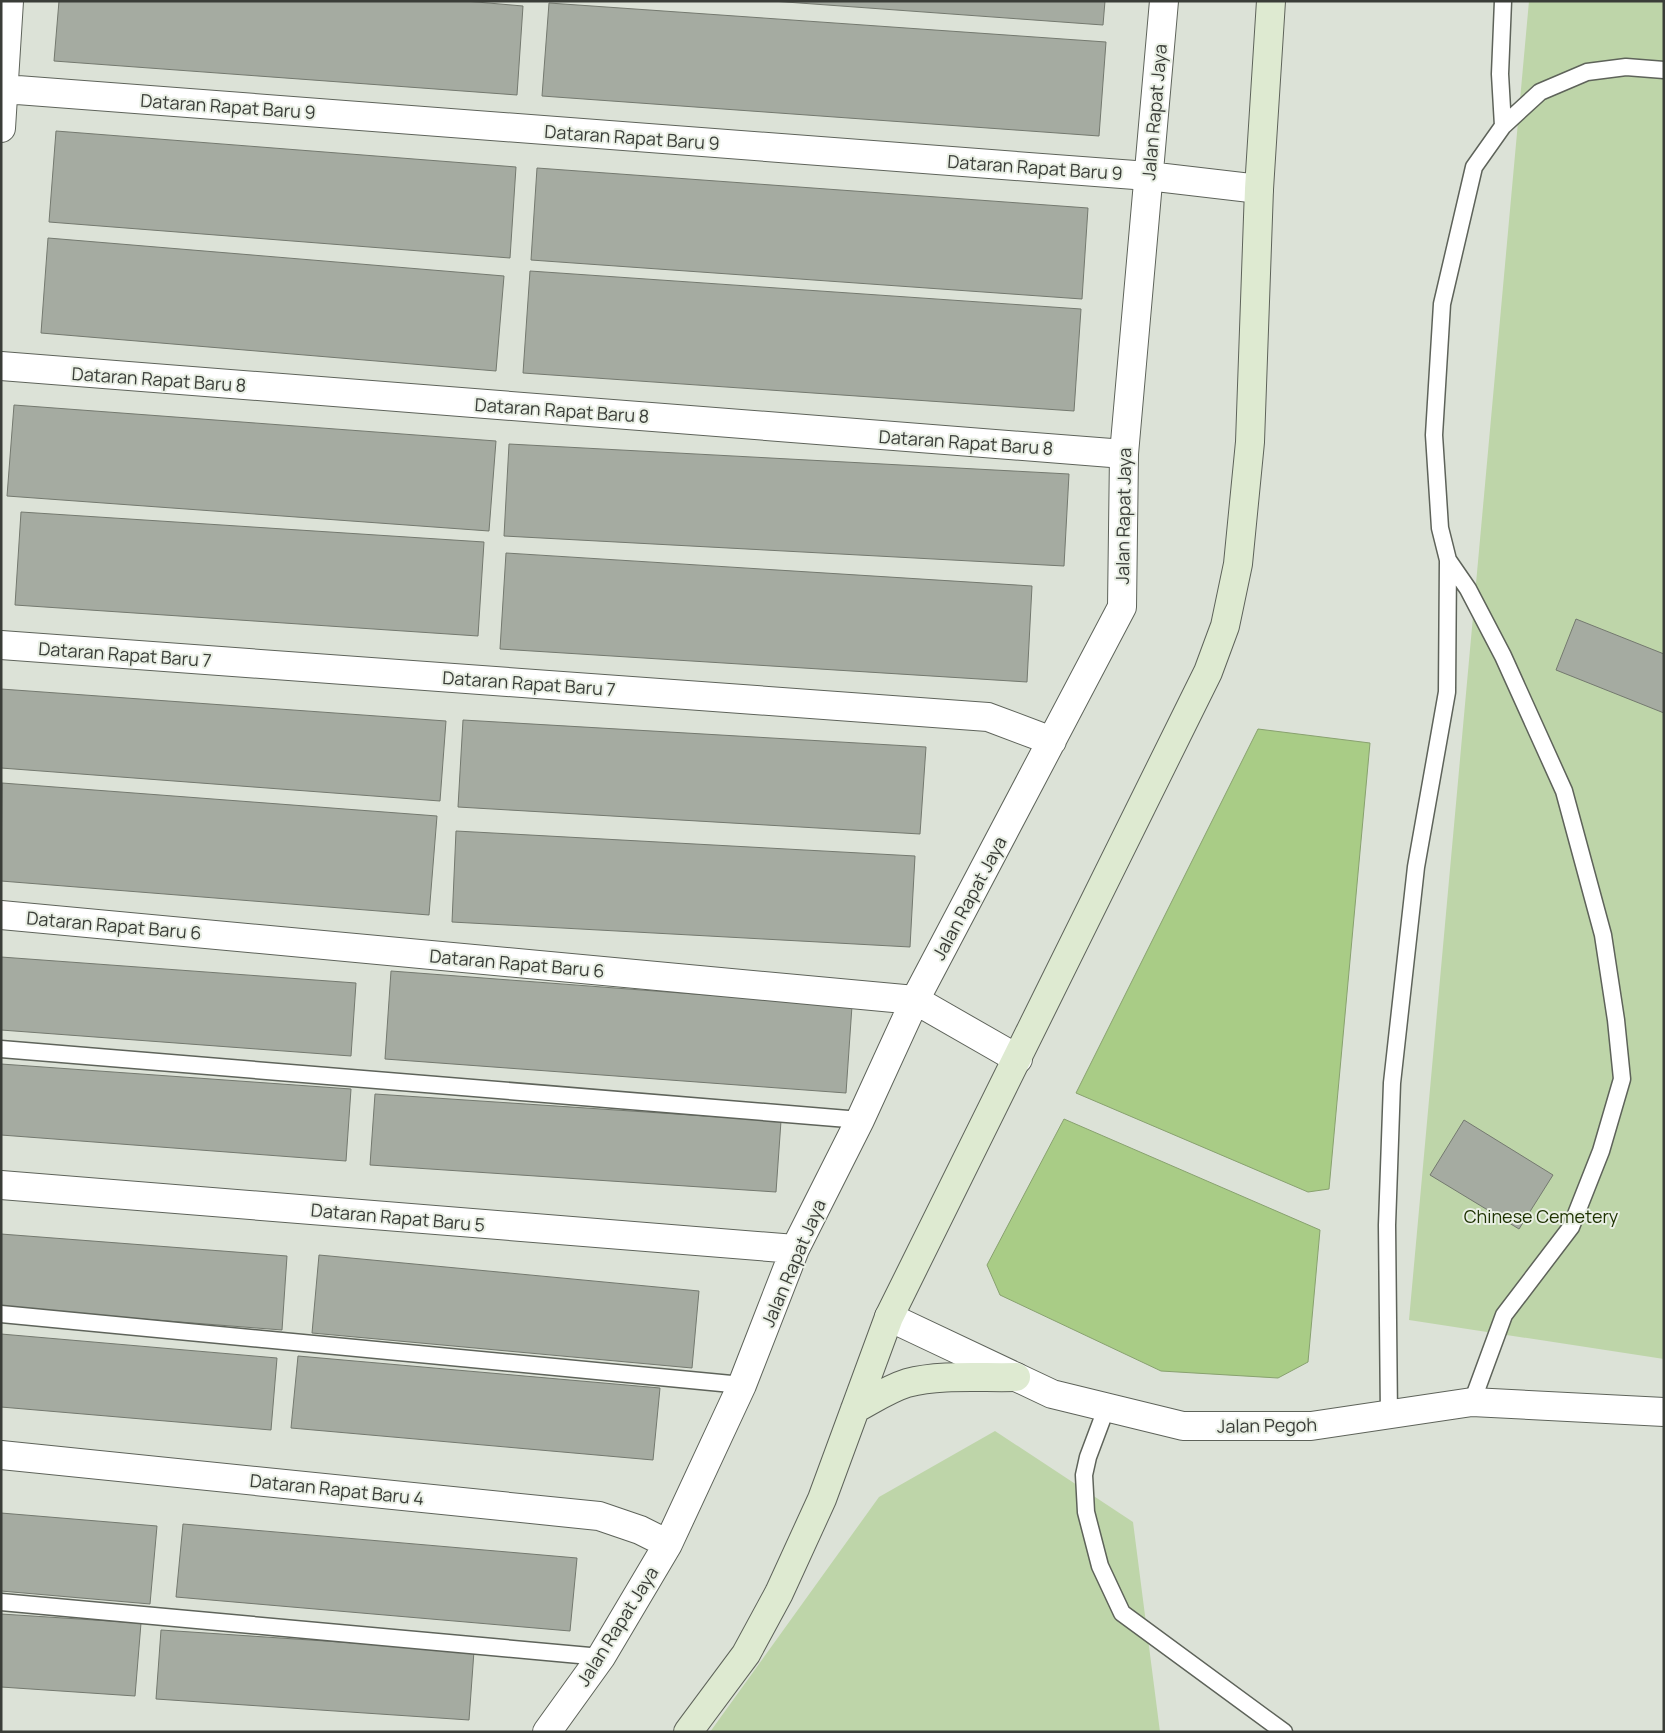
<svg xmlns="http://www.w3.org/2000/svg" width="1665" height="1733" viewBox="0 0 1665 1733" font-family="Manrope,sans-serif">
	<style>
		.green { fill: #bed5a9 }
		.water { fill: #a9cc86; stroke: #88a16f }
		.building { fill: #a5aba1; stroke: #74796f }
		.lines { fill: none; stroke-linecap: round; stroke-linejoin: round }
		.lane-casing { stroke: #5e635a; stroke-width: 19 }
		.street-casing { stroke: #5e635a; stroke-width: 30 }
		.secondary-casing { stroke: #5e635a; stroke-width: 30 }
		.lane { stroke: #fff; stroke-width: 16 }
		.street { stroke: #fff; stroke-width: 28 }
		.secondary { stroke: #deead1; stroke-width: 28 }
		.labels { text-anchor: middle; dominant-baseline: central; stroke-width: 4; stroke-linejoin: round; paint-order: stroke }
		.street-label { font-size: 18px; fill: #3a3d38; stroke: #e9efe4 }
		.park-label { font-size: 18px; fill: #1d3100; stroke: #e9efe4 }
	</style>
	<rect width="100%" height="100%" fill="#dce2d7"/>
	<path class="green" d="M 1529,1 L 1664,1 L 1664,1359 L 1409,1320 Z
		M 995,1431 L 1133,1522 L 1160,1732 L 710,1732 L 879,1497 Z"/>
	<path class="water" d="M 1258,729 L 1370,743 L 1329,1189 L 1308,1192 L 1076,1093 Z
		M 1064,1119 L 1320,1230 L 1308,1362 L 1278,1378 L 1161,1371 L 1000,1295 L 987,1265 Z"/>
	<path class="building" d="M 59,1 L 465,1 L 523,6 L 517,95 L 54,61 Z
		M 772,1 L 1105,1 L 1103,25 Z
		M 549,3 L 1106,42 L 1099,136 L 542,96 Z
		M 56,131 L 516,167 L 510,258 L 49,222 Z
		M 537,168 L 1088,208 L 1082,299 L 531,260 Z
		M 48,238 L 504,276 L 496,371 L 41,333 Z
		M 530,271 L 1081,309 L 1074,411 L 523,373 Z
		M 14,405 L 496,441 L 489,531 L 7,496 Z
		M 509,444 L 1069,474 L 1064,566 L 504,536 Z
		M 21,512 L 484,542 L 478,636 L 15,605 Z
		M 506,553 L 1032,586 L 1027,682 L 500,649 Z
		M 1576,619 L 1664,654 L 1664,713 L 1556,670 Z
		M 1,689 L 446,721 L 440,801 L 1,768 Z
		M 463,720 L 926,747 L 920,834 L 458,807 Z
		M 2,783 L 437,816 L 429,915 L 1,881 Z
		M 456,831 L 915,856 L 910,947 L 452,922 Z
		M 1,957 L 356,983 L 351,1056 L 1,1030 Z
		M 391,971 L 852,1006 L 846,1093 L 385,1059 Z
		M 1,1064 L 351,1089 L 346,1161 L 1,1135 Z
		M 375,1094 L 781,1121 L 776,1192 L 370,1165 Z
		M 1464,1120 L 1553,1175 L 1519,1229 L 1430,1175 Z
		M 1,1234 L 287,1256 L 282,1330 L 1,1308 Z
		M 319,1255 L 699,1291 L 692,1368 L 312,1333 Z
		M 1,1334 L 277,1358 L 271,1430 L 1,1407 Z
		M 298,1356 L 660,1388 L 653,1460 L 291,1428 Z
		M 1,1513 L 157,1526 L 150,1604 L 1,1591 Z
		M 183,1524 L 577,1558 L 570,1631 L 176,1597 Z
		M 1,1614 L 141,1623 L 135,1696 L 1,1687 Z
		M 161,1630 L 474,1651 L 469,1720 L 156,1699 Z"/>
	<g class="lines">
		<g class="lane-casing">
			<path id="lane" d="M 1503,126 L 1540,92 L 1587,72 L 1626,67 L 1664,70
				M 1,1049 L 860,1120
				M 1,1314 L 742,1385
				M 1472,1402 L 1504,1315 L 1571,1227 L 1601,1151 L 1622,1079 L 1616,1020 L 1603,935 L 1564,791 L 1503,656 L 1468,589 L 1448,560 L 1440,528 L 1434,435 L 1442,304 L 1474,167 L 1503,126 L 1500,74 L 1503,1
				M 1106,1409 L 1088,1457 L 1084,1475 L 1086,1512 L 1100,1566 L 1122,1613 L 1284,1732
				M 1389,1416 L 1387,1225 L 1392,1083 L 1416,867 L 1447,692 L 1448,560
				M 1,1602 L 601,1657"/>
		</g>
		<g class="street-casing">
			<path id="street" d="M 4,89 L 1148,176 L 1259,189
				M 1,128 L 9,1
				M 1,366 L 1124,454
				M 1,645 L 988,717 L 1052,741
				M 1,915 L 915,1000 L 1018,1059
				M 1,1185 L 795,1249
				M 889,1317 L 1052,1394 L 1183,1426 L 1311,1426 L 1472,1402 L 1664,1412
				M 1,1455 L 599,1516 L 640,1530 L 668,1544
				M 547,1732 L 601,1657 L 668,1544 L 742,1385 L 795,1249 L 860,1120 L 915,1000 L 1122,607 L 1124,454 L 1164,1"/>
		</g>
		<g class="secondary-casing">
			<path id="secondary" d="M 855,1409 C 872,1400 888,1389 907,1383 C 941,1374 981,1378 1016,1377
				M 688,1732 L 746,1654 L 779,1593 L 822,1499 L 889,1317 L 1208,672 L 1225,626 L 1238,564 L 1250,442 L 1259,189 L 1271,1"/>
		</g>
		<use href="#lane" class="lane"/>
		<use href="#street" class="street"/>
		<use href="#secondary" class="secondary"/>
	</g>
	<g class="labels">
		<g class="street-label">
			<text transform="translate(228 106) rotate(4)">Dataran Rapat Baru 9</text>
			<text transform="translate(1154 112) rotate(-85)">Jalan Rapat Jaya</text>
			<text transform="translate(632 137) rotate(4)">Dataran Rapat Baru 9</text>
			<text transform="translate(1035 167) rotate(4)">Dataran Rapat Baru 9</text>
			<text transform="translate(159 379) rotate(4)">Dataran Rapat Baru 8</text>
			<text transform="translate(562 410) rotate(4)">Dataran Rapat Baru 8</text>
			<text transform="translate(966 442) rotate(4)">Dataran Rapat Baru 8</text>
			<text transform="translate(1123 516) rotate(-89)">Jalan Rapat Jaya</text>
			<text transform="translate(125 654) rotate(4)">Dataran Rapat Baru 7</text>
			<text transform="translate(529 683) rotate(4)">Dataran Rapat Baru 7</text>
			<text transform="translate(969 898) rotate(-62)">Jalan Rapat Jaya</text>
			<text transform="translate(114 925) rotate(5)">Dataran Rapat Baru 6</text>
			<text transform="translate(517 963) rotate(5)">Dataran Rapat Baru 6</text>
			<text transform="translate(398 1217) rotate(5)">Dataran Rapat Baru 5</text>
			<text transform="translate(793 1263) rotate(-67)">Jalan Rapat Jaya</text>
			<text transform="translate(1267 1425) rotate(-1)">Jalan Pegoh</text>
			<text transform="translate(337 1489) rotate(6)">Dataran Rapat Baru 4</text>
			<text transform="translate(617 1626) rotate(-58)">Jalan Rapat Jaya</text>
		</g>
		<g class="park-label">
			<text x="1541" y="1216">Chinese Cemetery</text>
		</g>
	</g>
	<rect width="1665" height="1733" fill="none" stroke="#3a3d38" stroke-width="5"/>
</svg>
